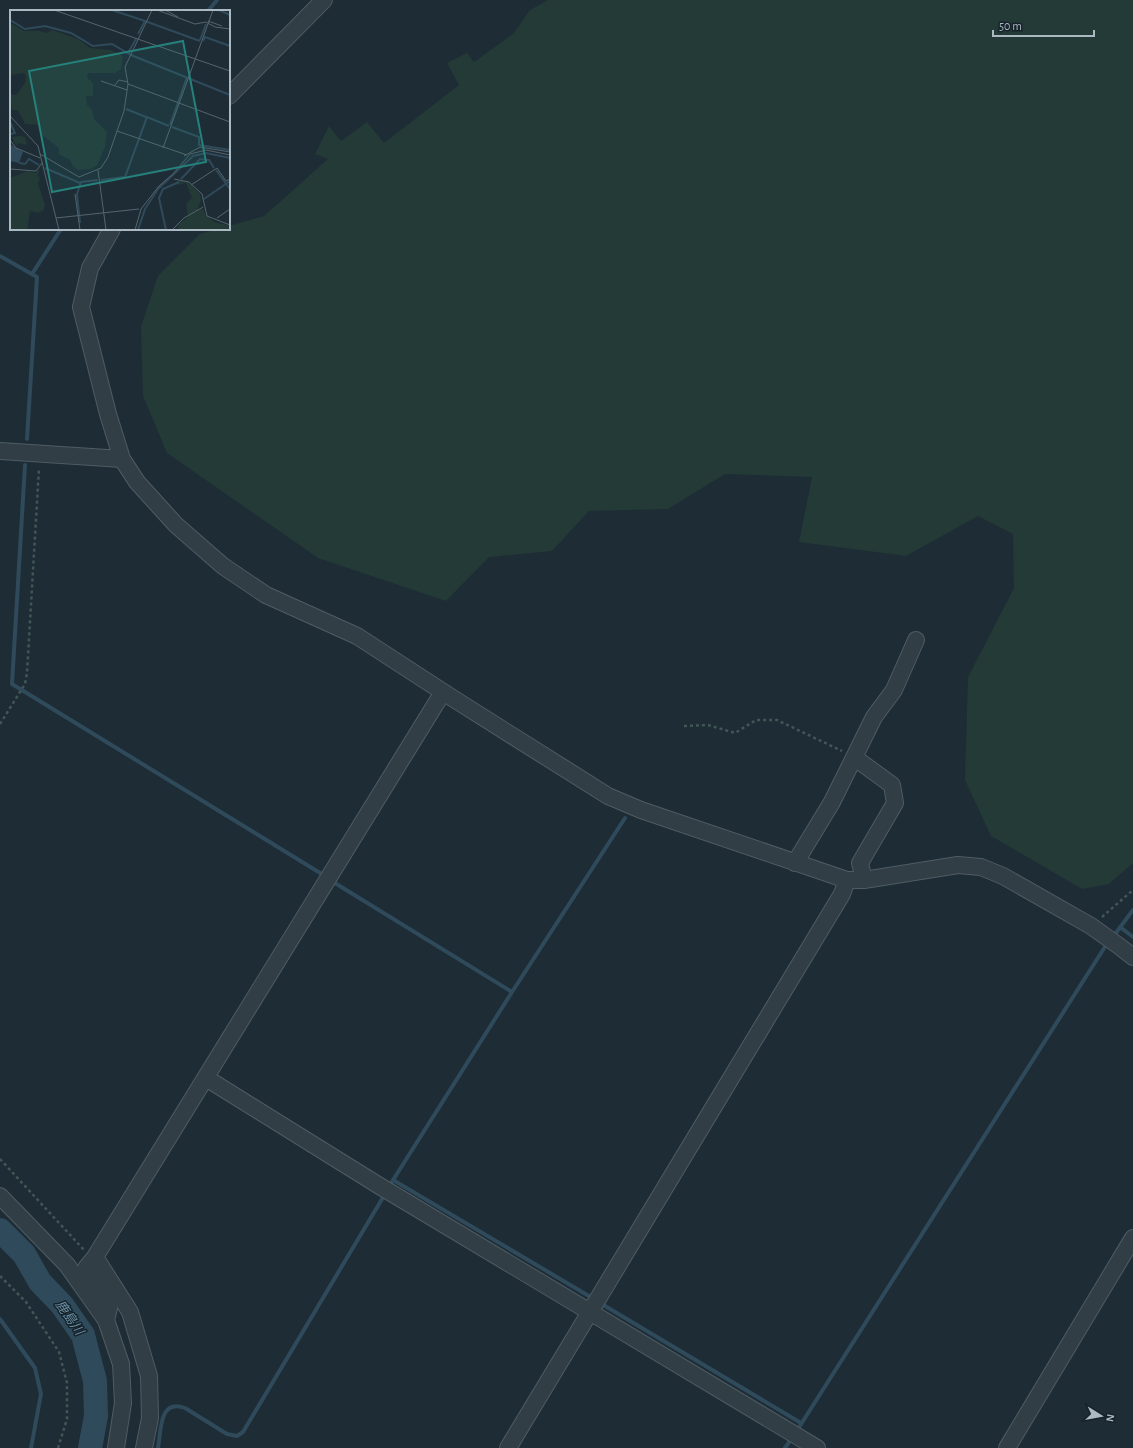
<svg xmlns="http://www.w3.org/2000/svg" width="1133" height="1448" viewBox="0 0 1133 1448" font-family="'Alegreya Sans','Noto Sans JP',sans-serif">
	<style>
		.green { fill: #233a37 }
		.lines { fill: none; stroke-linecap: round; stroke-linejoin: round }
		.stream { stroke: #2f4a5b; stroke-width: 4 }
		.river { stroke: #2f4a5b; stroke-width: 24 }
		.minor-casing { stroke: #4f5c64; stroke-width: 18 }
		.path { stroke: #415756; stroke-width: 2.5; stroke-dasharray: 3 3; stroke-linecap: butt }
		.minor { stroke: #313e46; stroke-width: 16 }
		.labels { text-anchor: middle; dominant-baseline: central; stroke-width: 3; stroke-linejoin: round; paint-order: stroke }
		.water-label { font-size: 13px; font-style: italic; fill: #6a91a9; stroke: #17232a }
		.inset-river { fill: none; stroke: #2f4a5b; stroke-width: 2 }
		.inset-road { fill: none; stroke: #56646e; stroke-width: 1 }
		.view { fill: #26807b; fill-opacity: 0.15; stroke: #26807b; stroke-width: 2 }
		.inset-edge { fill: none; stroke: #abb9c3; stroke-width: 2 }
	</style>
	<rect width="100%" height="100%" fill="#1e2c35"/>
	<path class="green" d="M 548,0 L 1133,0 L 1133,863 L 1109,884 L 1082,889 L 991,836 L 965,780 L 968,677 L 1014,588 L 1013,534 L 978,516 L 906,556 L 799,542 L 812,477 L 725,474 L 668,509 L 589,511 L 552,551 L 489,557 L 446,601 L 318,558 L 167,453 L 143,396 L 141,327 L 158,276 L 200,234 L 218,229 L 229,229 L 229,226 L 264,216 L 328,159 L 315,154 L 329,126 L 341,141 L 367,122 L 384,143 L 459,85 L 447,63 L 467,53 L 474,62 L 513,34 L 530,10 Z"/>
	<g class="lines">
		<path class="stream" d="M 208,11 L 217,0
			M 0,256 L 37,277 L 27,439
			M 32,274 L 61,229
			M 25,465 L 12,684 L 325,876
			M 330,880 L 512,992 L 388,1188
			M 1120,927 L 1133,937
			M 1113,937 L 1133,910
			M 512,992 L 625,818
			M 393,1180 L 594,1299
			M 600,1303 L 801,1423
			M 0,1319 L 35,1368 L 41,1394 L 31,1448
			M 796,1432 L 1108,942
			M 158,1448 C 161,1431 159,1398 185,1408 L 227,1434 L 237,1436 L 243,1432 L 385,1194
			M 785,1448 L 792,1438"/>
		<path class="river" d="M 0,1230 L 24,1254 L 40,1282 L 62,1305 L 83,1335 L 95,1381 L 96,1416 L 90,1448"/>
		<g class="minor-casing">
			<path id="minor" d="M 229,96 L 324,0
				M 112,229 L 90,268 L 81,307 L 108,414 L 122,459 L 137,482 L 176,525 L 223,566 L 266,595 L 357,636 L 454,699 L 608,796 L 641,810 L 847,880 L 864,880 L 958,865 L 981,867 L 1003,876 L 1091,926 L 1119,946 L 1133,957
				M 0,451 L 122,459
				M 855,758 L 892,785 L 895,803 L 860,863 L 864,880
				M 795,863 L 832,802 L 874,717 L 894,690 L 916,640
				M 206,1078 L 378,1185 L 817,1448
				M 0,1196 L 67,1265 L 106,1320 L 121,1364 L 123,1403 L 116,1448
				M 95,1257 L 130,1312 L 149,1376 L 150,1418 L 144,1448
				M 106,1320 L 109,1308 L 86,1268 L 95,1257 L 443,692
				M 508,1448 L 842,894 L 847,880
				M 1007,1448 L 1133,1238"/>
		</g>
		<path class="path" d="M 0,724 L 25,684 L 27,673 L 39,468
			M 684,726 L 708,725 L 735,733 L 756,720 L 777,720 L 842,751
			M 1102,917 L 1133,890
			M 0,1159 L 84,1250
			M 0,1276 L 26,1302 L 59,1352 L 67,1383 L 67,1419 L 58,1448"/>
		<use href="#minor" class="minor"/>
	</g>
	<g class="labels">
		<g class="water-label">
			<text transform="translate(69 1318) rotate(55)">鹿島川</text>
		</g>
	</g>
	<g transform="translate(10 10)">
		<rect width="220" height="220" fill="#1e2c35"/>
		<path d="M 0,13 L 14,21 L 30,21 L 37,23 L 42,20 L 68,29 L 80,38 L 101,40 L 113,46 L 111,59 L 105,63 L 78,63 L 77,67 L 83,74 L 83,86 L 76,86 L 77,95 L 82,100 L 84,109 L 97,122 L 95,137 L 87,155 L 81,159 L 68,160 L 63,156 L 60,150 L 49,144 L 49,138 L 32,125 L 28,115 L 15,114 L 8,100 L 2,100 L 0,84 L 6,85 L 15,73 L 16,66 L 14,63 L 0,65 ZM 10,126 L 15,127 L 17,135 L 8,133 L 6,136 L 2,127 ZM 28,160 L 30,161 L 27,166 L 30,167 L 28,174 L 35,194 L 34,200 L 28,203 L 20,201 L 17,220 L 0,220 L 0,168 L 18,161 L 26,163 ZM 167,171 L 177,171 L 190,184 L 191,191 L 187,199 L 193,199 L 195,204 L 204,212 L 218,215 L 220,220 L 169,220 L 168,215 L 178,207 L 176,194 L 182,188 L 176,173 L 166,175 Z" fill="#233a37"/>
		<path d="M 0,134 L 13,142 L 9,153 L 0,151 Z" fill="#2f4a5b"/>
		<path class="inset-river" d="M 102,0 L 135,11M 209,0 L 220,5M 0,10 L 15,19 L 35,16 L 61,23 L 83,36 L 102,34 L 121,45 L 220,85M 128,24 L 135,11 L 190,31M 190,30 L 196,14M 193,31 L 195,27 L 220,36M 118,43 L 126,29M 116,99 L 136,107M 0,112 L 5,123 L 0,124M 160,115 L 177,67M 162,117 L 189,127 L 189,135 L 220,140M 9,153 L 15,154 L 19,149 L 29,155M 35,158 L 70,173M 206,160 L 220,179M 171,169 L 190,149 L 199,150 L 204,158M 91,170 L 115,167 L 137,107 L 159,116M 194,189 L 220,171M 70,213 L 67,184 L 71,172 L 88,170M 128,220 L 135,199 L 148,179 L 183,146 L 196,143 L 220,148M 156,220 L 149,188 L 153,179 L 169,172"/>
		<path class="inset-road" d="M 44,0 L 220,61M 147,0 L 185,14 L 196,12 L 205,17 L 220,19M 155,0 L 168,7M 198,11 L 212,16M 91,71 L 117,80M 118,74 L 220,112M 105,75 L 109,70 L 118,72M 0,106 L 28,136 L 49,220M 107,121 L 177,145M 0,130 L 6,138 L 30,148M 153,138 L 203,0M 30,144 L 69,167 L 91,158 L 98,147 L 114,101 L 118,74 L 115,57 L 142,0M 174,146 L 190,137 L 220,142M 0,159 L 26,161 L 32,153M 88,160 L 96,220M 164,169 L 179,172 L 192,184 L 197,206 L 220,215M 181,175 L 207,158 L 216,171 L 220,169M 65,184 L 70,220M 46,208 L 129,199M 207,208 L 220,199M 125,220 L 131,199 L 149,176 L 163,164 L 180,144 L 196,140 L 220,145M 162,220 L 174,208 L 193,197"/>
		<path class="view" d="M 173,31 L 196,152 L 42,182 L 19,61 Z"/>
		<rect width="220" height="220" class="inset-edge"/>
	</g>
	<g transform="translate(1101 1416) rotate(101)" stroke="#17232a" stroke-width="3" paint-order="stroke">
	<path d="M0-3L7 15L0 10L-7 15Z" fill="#abb9c3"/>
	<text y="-6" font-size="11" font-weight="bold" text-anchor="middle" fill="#abb9c3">N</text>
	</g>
	<path d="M993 30v6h101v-6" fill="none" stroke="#abb9c3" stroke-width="2"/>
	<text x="999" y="30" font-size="12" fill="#abb9c3" stroke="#17232a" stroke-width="3" paint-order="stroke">50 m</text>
</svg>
